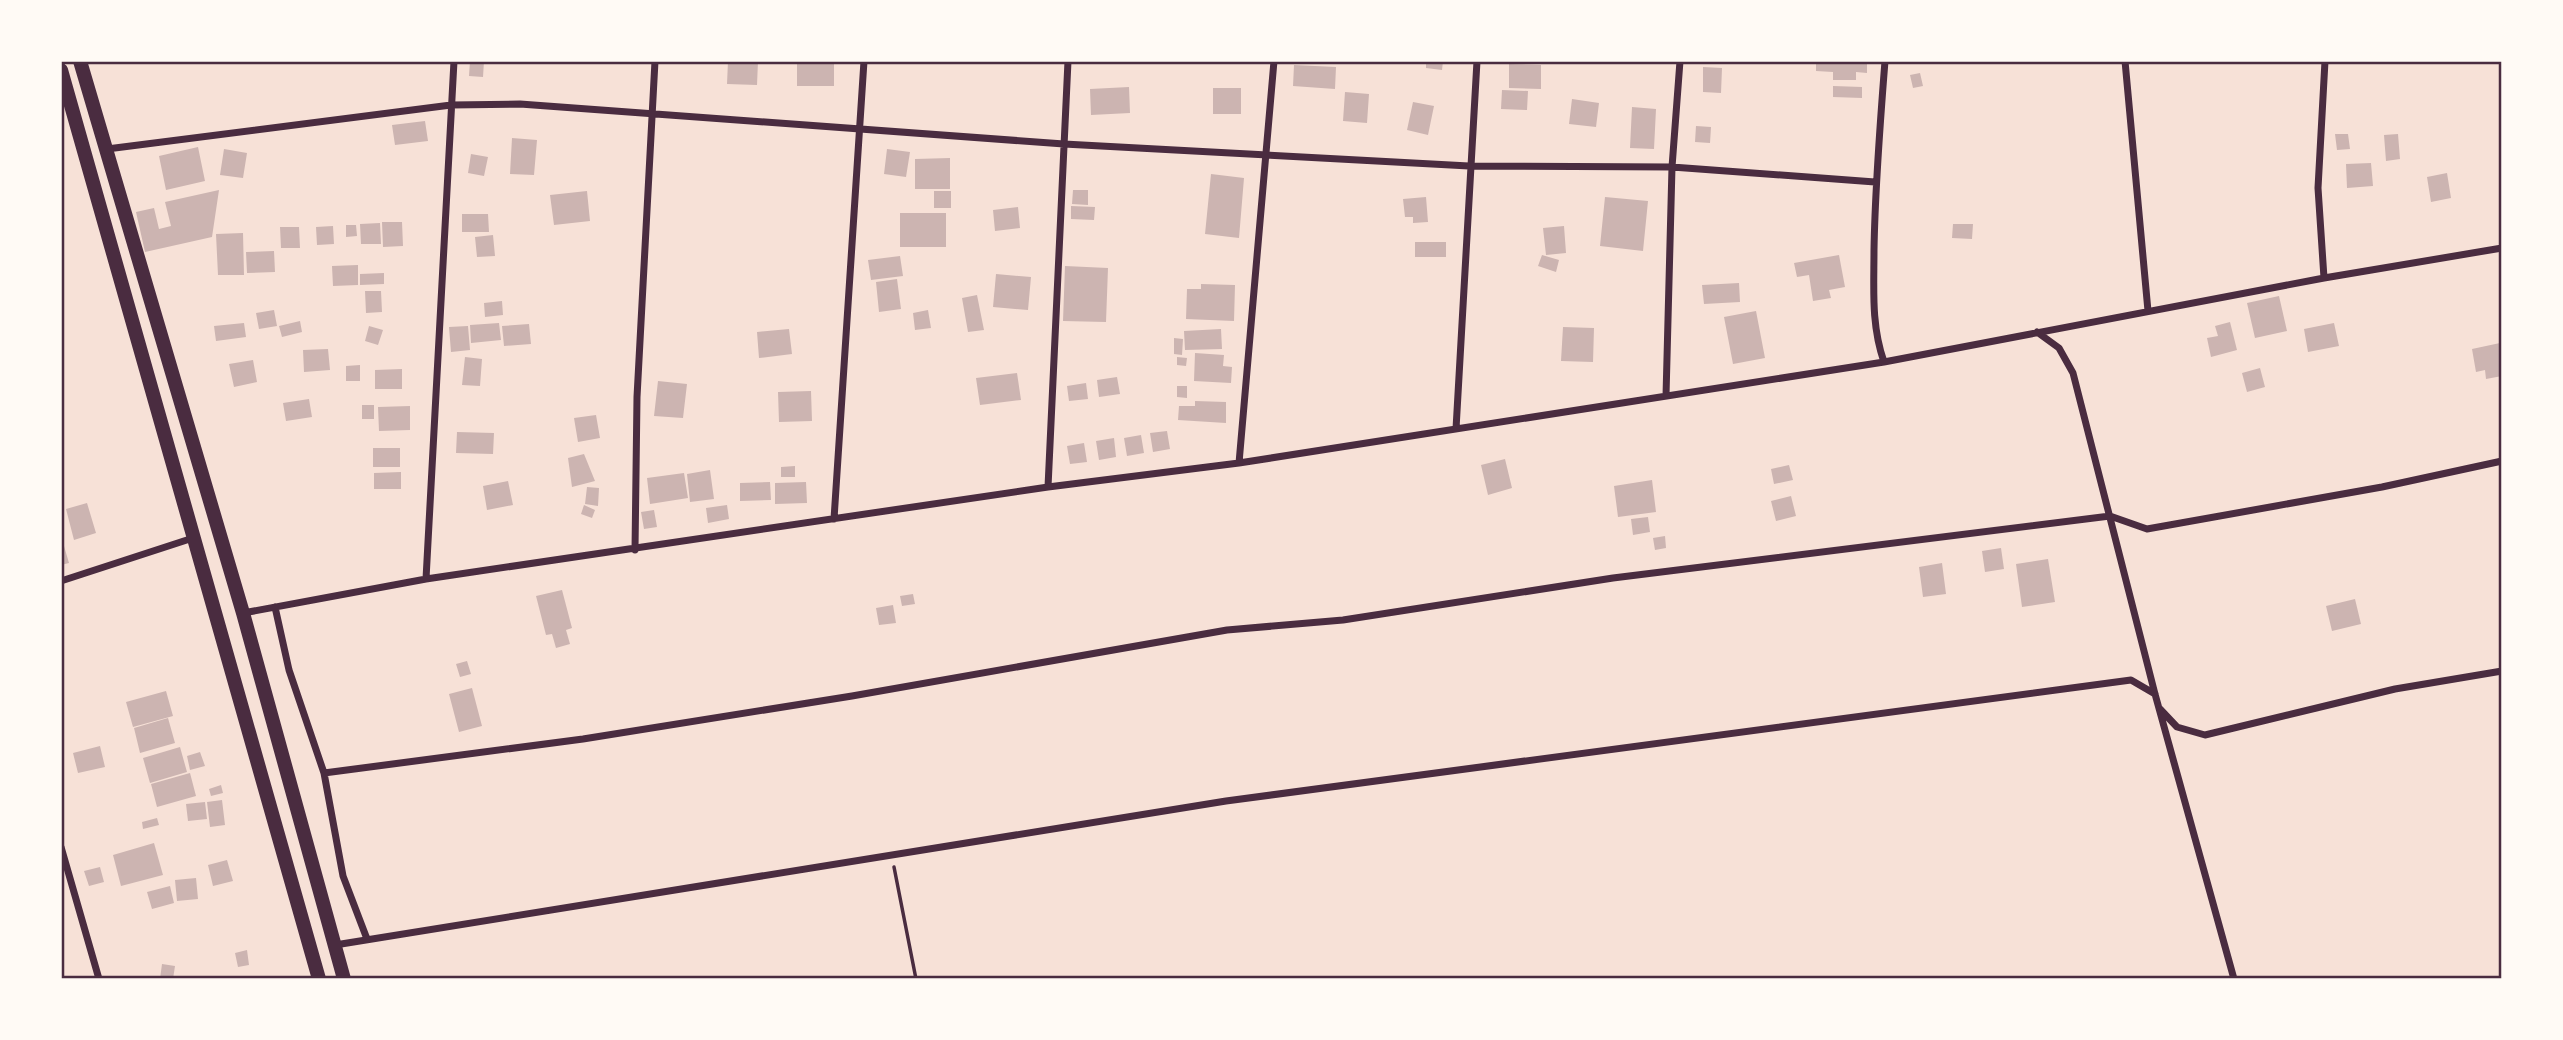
<svg xmlns="http://www.w3.org/2000/svg" width="2563" height="1040" viewBox="0 0 2563 1040" font-family="Mulish,sans-serif">
	<style>
		.building { fill: #ccb4b1 }
		.lines { fill: none; stroke-linecap: round; stroke-linejoin: round }
		.path { stroke: #4a2c40; stroke-width: 3.5 }
		.minor { stroke: #4a2c40; stroke-width: 7 }
		.secondary { stroke: #4a2c40; stroke-width: 14 }
		.neatline { fill: none; stroke: #4a2c40; stroke-width: 2.5 }
	</style>
	<rect width="100%" height="100%" fill="#f7e1d7"/>
	<path class="building" d="M 470,61 L 484,61 L 483,77 L 469,76 Z
		M 728,61 L 758,61 L 757,85 L 727,84 Z
		M 797,61 L 834,61 L 834,86 L 797,86 Z
		M 1426,61 L 1443,61 L 1442,70 L 1426,68 Z
		M 1816,61 L 1867,61 L 1867,73 L 1856,72 L 1856,80 L 1833,80 L 1833,72 L 1816,71 Z
		M 1509,64 L 1541,65 L 1541,89 L 1509,88 Z
		M 1294,65 L 1336,67 L 1335,89 L 1293,86 Z
		M 1703,67 L 1722,68 L 1721,93 L 1703,92 Z
		M 1920,73 L 1923,86 L 1913,88 L 1910,75 Z
		M 1833,86 L 1862,87 L 1862,98 L 1833,97 Z
		M 1129,87 L 1130,113 L 1091,115 L 1090,89 Z
		M 1213,88 L 1241,88 L 1241,114 L 1213,114 Z
		M 1502,90 L 1528,91 L 1527,110 L 1501,109 Z
		M 1345,92 L 1369,94 L 1367,123 L 1343,121 Z
		M 1572,99 L 1599,103 L 1596,127 L 1569,124 Z
		M 1413,102 L 1434,106 L 1428,135 L 1407,130 Z
		M 1632,107 L 1656,109 L 1654,149 L 1630,148 Z
		M 425,121 L 428,141 L 395,145 L 392,125 Z
		M 1696,126 L 1711,127 L 1710,143 L 1695,142 Z
		M 2335,134 L 2348,134 L 2350,149 L 2337,150 Z
		M 2398,134 L 2400,159 L 2386,161 L 2384,135 Z
		M 512,138 L 537,140 L 534,175 L 510,174 Z
		M 198,147 L 205,181 L 166,190 L 159,156 Z
		M 224,149 L 247,153 L 243,178 L 220,175 Z
		M 887,149 L 910,152 L 906,177 L 884,174 Z
		M 471,154 L 488,157 L 484,176 L 468,173 Z
		M 950,158 L 950,189 L 915,189 L 915,159 Z
		M 2371,163 L 2373,186 L 2347,188 L 2346,164 Z
		M 2447,173 L 2451,198 L 2431,202 L 2427,177 Z
		M 1211,174 L 1244,178 L 1239,238 L 1205,234 Z
		M 219,190 L 212,237 L 145,252 L 136,212 L 154,208 L 159,229 L 171,226 L 165,202 Z
		M 1073,190 L 1088,190 L 1088,205 L 1072,204 Z
		M 587,191 L 590,221 L 554,225 L 550,195 Z
		M 934,191 L 951,191 L 951,208 L 934,208 Z
		M 1426,197 L 1428,222 L 1413,223 L 1413,217 L 1405,217 L 1403,199 Z
		M 1605,197 L 1648,201 L 1643,251 L 1600,246 Z
		M 1071,206 L 1095,207 L 1094,220 L 1071,219 Z
		M 1018,207 L 1020,228 L 995,231 L 993,210 Z
		M 900,213 L 946,213 L 946,247 L 900,247 Z
		M 462,214 L 488,214 L 489,232 L 462,232 Z
		M 382,222 L 402,222 L 403,246 L 383,247 Z
		M 380,223 L 381,244 L 361,244 L 360,224 Z
		M 1953,224 L 1973,224 L 1972,239 L 1952,238 Z
		M 346,225 L 356,225 L 357,236 L 346,237 Z
		M 333,226 L 334,244 L 317,245 L 316,227 Z
		M 1564,226 L 1566,253 L 1546,255 L 1543,228 Z
		M 280,227 L 299,227 L 300,248 L 281,248 Z
		M 243,233 L 244,275 L 218,275 L 216,234 Z
		M 493,235 L 495,256 L 477,257 L 475,237 Z
		M 1415,242 L 1446,242 L 1446,257 L 1415,257 Z
		M 274,251 L 275,272 L 247,273 L 246,252 Z
		M 1542,255 L 1559,260 L 1556,272 L 1538,266 Z
		M 1839,255 L 1845,287 L 1829,290 L 1831,298 L 1813,301 L 1809,275 L 1797,277 L 1794,263 Z
		M 900,256 L 903,276 L 871,280 L 868,260 Z
		M 358,265 L 358,285 L 333,286 L 332,266 Z
		M 1065,266 L 1108,268 L 1106,322 L 1063,321 Z
		M 384,273 L 384,284 L 360,285 L 360,274 Z
		M 996,274 L 1031,277 L 1028,310 L 993,307 Z
		M 897,279 L 901,309 L 879,312 L 876,282 Z
		M 1739,283 L 1740,302 L 1704,304 L 1702,285 Z
		M 1201,284 L 1235,285 L 1234,321 L 1186,319 L 1187,289 L 1201,289 Z
		M 365,291 L 381,291 L 382,312 L 366,313 Z
		M 977,295 L 984,330 L 968,332 L 962,298 Z
		M 2279,296 L 2287,331 L 2255,338 L 2247,303 Z
		M 502,301 L 503,315 L 485,317 L 484,303 Z
		M 274,310 L 277,326 L 259,329 L 256,313 Z
		M 928,310 L 931,328 L 915,330 L 913,313 Z
		M 1756,311 L 1765,358 L 1733,364 L 1724,317 Z
		M 300,321 L 302,332 L 282,337 L 279,326 Z
		M 2230,322 L 2237,350 L 2211,357 L 2207,338 L 2218,336 L 2215,326 Z
		M 244,323 L 246,337 L 216,341 L 214,326 Z
		M 499,323 L 501,340 L 471,343 L 470,325 Z
		M 2334,323 L 2339,346 L 2308,352 L 2304,329 Z
		M 529,324 L 531,344 L 504,346 L 502,326 Z
		M 369,326 L 383,330 L 378,345 L 365,341 Z
		M 468,326 L 470,350 L 451,352 L 449,327 Z
		M 1563,327 L 1594,328 L 1593,362 L 1561,361 Z
		M 789,329 L 792,354 L 759,358 L 757,332 Z
		M 1221,329 L 1222,349 L 1185,350 L 1184,331 Z
		M 1174,338 L 1183,339 L 1182,355 L 1174,354 Z
		M 2500,343 L 2502,376 L 2486,379 L 2485,370 L 2476,372 L 2472,349 Z
		M 328,349 L 330,370 L 304,372 L 303,350 Z
		M 1195,353 L 1224,355 L 1223,366 L 1232,367 L 1231,383 L 1194,381 Z
		M 465,357 L 482,359 L 480,386 L 462,385 Z
		M 1177,357 L 1187,358 L 1186,366 L 1177,365 Z
		M 253,360 L 257,382 L 234,387 L 229,364 Z
		M 360,365 L 360,381 L 346,381 L 346,366 Z
		M 2260,368 L 2265,387 L 2247,392 L 2242,373 Z
		M 402,369 L 402,389 L 375,389 L 375,370 Z
		M 1017,373 L 1021,400 L 980,405 L 976,378 Z
		M 1117,377 L 1120,394 L 1099,397 L 1097,380 Z
		M 658,381 L 687,384 L 683,418 L 654,416 Z
		M 1086,383 L 1088,399 L 1069,401 L 1067,386 Z
		M 1177,386 L 1187,386 L 1187,398 L 1177,397 Z
		M 811,391 L 812,421 L 779,422 L 778,392 Z
		M 309,399 L 312,417 L 286,421 L 283,403 Z
		M 1195,401 L 1226,402 L 1226,423 L 1178,420 L 1179,406 L 1195,406 Z
		M 362,405 L 374,405 L 374,419 L 362,419 Z
		M 410,406 L 410,430 L 379,431 L 378,407 Z
		M 596,415 L 600,438 L 578,442 L 574,418 Z
		M 1167,431 L 1170,449 L 1153,452 L 1150,433 Z
		M 457,432 L 494,433 L 493,454 L 456,453 Z
		M 1141,435 L 1144,453 L 1127,456 L 1124,438 Z
		M 1114,438 L 1116,457 L 1099,460 L 1096,441 Z
		M 1084,443 L 1087,462 L 1070,464 L 1067,446 Z
		M 373,448 L 400,448 L 400,467 L 373,467 Z
		M 584,454 L 595,481 L 572,487 L 568,458 Z
		M 1505,459 L 1512,488 L 1488,495 L 1481,465 Z
		M 1789,465 L 1793,480 L 1774,484 L 1771,469 Z
		M 795,466 L 795,477 L 781,477 L 781,467 Z
		M 710,470 L 714,499 L 690,502 L 687,474 Z
		M 401,472 L 401,489 L 374,489 L 374,473 Z
		M 684,473 L 688,498 L 650,504 L 647,478 Z
		M 1652,480 L 1656,512 L 1618,517 L 1614,486 Z
		M 508,481 L 513,505 L 487,510 L 483,486 Z
		M 770,482 L 771,500 L 740,501 L 740,483 Z
		M 806,482 L 807,503 L 775,504 L 775,483 Z
		M 587,487 L 599,488 L 598,506 L 585,504 Z
		M 1791,496 L 1796,516 L 1776,521 L 1771,501 Z
		M 87,503 L 96,533 L 74,540 L 66,509 Z
		M 584,505 L 595,510 L 592,518 L 581,514 Z
		M 727,505 L 729,519 L 708,523 L 706,508 Z
		M 654,510 L 657,527 L 644,529 L 641,512 Z
		M 1648,517 L 1650,532 L 1633,535 L 1631,519 Z
		M 1665,536 L 1666,548 L 1655,550 L 1653,538 Z
		M 64,546 L 69,563 L 61,565 L 61,547 Z
		M 2001,548 L 2004,569 L 1985,572 L 1982,551 Z
		M 2048,559 L 2055,602 L 2022,607 L 2016,564 Z
		M 1942,563 L 1946,594 L 1923,597 L 1919,567 Z
		M 562,590 L 572,628 L 566,630 L 570,644 L 556,648 L 552,634 L 546,635 L 536,596 Z
		M 913,594 L 915,604 L 902,606 L 900,596 Z
		M 2355,599 L 2361,624 L 2332,631 L 2326,606 Z
		M 893,605 L 896,623 L 879,625 L 876,608 Z
		M 467,661 L 471,674 L 460,677 L 456,664 Z
		M 472,688 L 482,726 L 459,732 L 449,694 Z
		M 166,691 L 173,716 L 133,727 L 126,702 Z
		M 168,718 L 175,743 L 140,753 L 134,728 Z
		M 100,746 L 105,767 L 78,773 L 73,753 Z
		M 180,747 L 187,772 L 150,783 L 143,758 Z
		M 200,752 L 205,766 L 190,770 L 187,756 Z
		M 190,773 L 196,796 L 157,807 L 151,784 Z
		M 221,785 L 223,793 L 211,796 L 209,789 Z
		M 222,800 L 225,825 L 210,827 L 207,802 Z
		M 205,802 L 207,819 L 188,821 L 186,804 Z
		M 157,818 L 159,825 L 143,829 L 142,822 Z
		M 154,843 L 163,875 L 121,886 L 113,855 Z
		M 227,860 L 233,881 L 213,886 L 208,865 Z
		M 100,867 L 104,882 L 89,886 L 84,871 Z
		M 196,878 L 198,899 L 177,901 L 175,880 Z
		M 170,886 L 174,903 L 152,909 L 147,892 Z
		M 247,950 L 249,965 L 238,967 L 235,953 Z
		M 162,964 L 175,966 L 173,979 L 160,979 Z"/>
	<g class="lines">
		<path class="path" d="M 894,867 L 916,979"/>
		<path class="minor" d="M 2125,61 L 2148,311
			M 107,149 L 451,105 L 520,104 L 1064,144 L 1469,166 L 1672,167 L 1875,182
			M 2324,278 L 2318,188 L 2325,61
			M 2037,332 L 2059,348 L 2073,373 L 2155,694 L 2234,979
			M 1884,362 C 1871,325 1874,289 1874,250 C 1875,187 1880,124 1885,61
			M 1666,396 L 1672,167 L 1680,61
			M 1456,429 L 1477,61
			M 1239,463 L 1274,61
			M 1048,487 L 1068,61
			M 834,519 L 864,61
			M 635,550 L 637,397 L 655,61
			M 426,579 L 454,61
			M 61,581 L 193,538
			M 275,607 L 289,670 L 324,773
			M 243,613 L 426,579 L 1048,487 L 1239,463 L 1884,362 L 2324,278 L 2502,248
			M 2160,709 L 2177,727 L 2205,735 L 2395,689 L 2502,671
			M 61,847 L 99,979
			M 367,939 L 343,876 L 324,773 L 583,739 L 852,696 L 1227,630 L 1343,620 L 1613,578 L 2110,516 L 2147,529 L 2382,487 L 2502,461
			M 335,945 L 1226,801 L 2131,680 L 2155,694"/>
		<path class="secondary" d="M 80,61 L 243,613 L 344,979
			M 61,70 L 319,979"/>
	</g>
	<rect width="2563" height="1040" fill="none" stroke="#fffaf5" stroke-width="126"/>
	<rect x="63" y="63" width="2437" height="914" class="neatline"/>
</svg>
